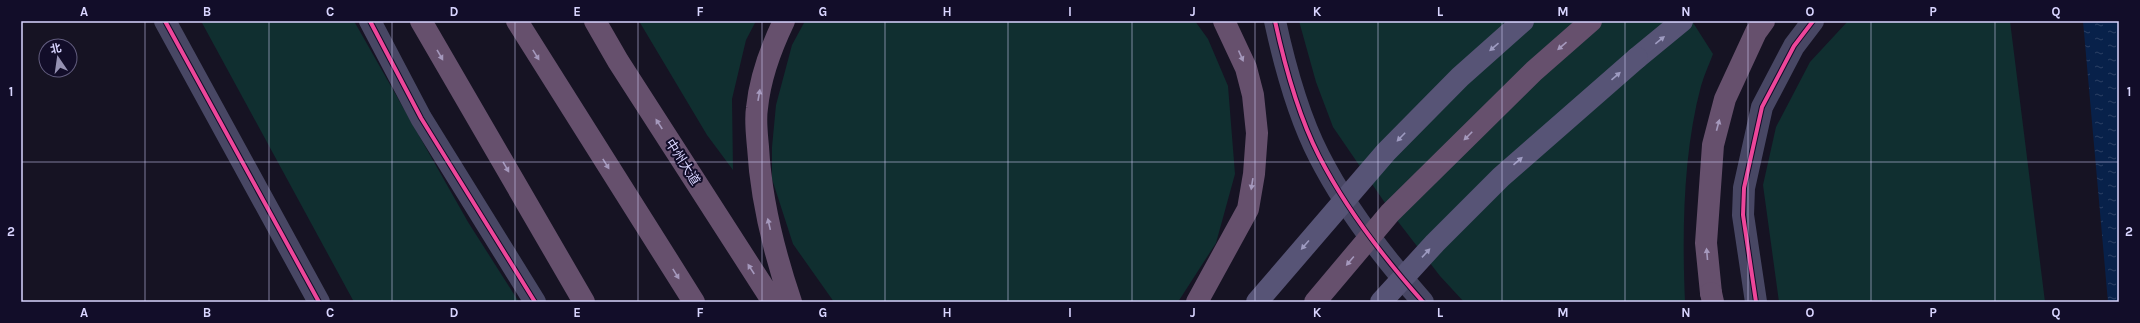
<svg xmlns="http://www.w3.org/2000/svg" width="2140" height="323" viewBox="0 0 2140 323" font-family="Karla,'Noto Sans SC',sans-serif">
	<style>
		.green { fill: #102f30 }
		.water { fill: url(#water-ripples) }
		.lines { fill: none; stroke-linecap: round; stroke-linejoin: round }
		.street { stroke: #484764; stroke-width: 22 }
		.secondary { stroke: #575476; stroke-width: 22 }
		.highway { stroke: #66506d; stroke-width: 22 }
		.secondary-bridge { stroke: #575476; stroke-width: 22 }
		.highway-bridge { stroke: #66506d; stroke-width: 22 }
		.cycleway-casing { stroke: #120d29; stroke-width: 6 }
		.cycleway { stroke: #ed469a; stroke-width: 4 }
		.oneway { fill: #9e9bc1 }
		.oneway2 { fill: #a599bd }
		.grid { fill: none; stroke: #d9d5ff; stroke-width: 1; stroke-opacity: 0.55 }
		.labels { text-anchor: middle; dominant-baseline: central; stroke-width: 4; stroke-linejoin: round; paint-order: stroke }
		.street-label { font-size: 13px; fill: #d9d5ff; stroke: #120d29 }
		.neatline { fill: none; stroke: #d9d5ff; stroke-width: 1.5 }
		.grid-label { font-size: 13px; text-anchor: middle; font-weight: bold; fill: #d9d5ff }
	</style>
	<defs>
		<pattern id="water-ripples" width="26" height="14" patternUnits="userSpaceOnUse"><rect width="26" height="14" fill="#08214a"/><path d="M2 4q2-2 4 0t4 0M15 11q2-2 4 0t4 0" fill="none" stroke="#2b4065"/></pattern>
	</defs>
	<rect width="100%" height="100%" fill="#161323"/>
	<path class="green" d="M 201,21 L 354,21 L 468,222 L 519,302 L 354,302 Z
		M 639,21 L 756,21 L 746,40 L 732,99 L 733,170 L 707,135 Z
		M 805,21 L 1195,21 L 1208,39 L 1228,86 L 1235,174 L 1216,243 L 1178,302 L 834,302 L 793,244 L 772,179 L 772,147 L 776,105 L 792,45 Z
		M 1299,21 L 1692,21 L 1713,54 C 1709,65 1704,75 1701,86 C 1683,153 1682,233 1685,302 L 1464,302 L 1440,276 L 1396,219 L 1333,127 L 1316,82 Z
		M 1848,21 L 2010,21 L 2045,302 L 1779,302 L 1763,185 L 1776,127 L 1810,62 Z"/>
	<path class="water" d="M 2083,21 L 2119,21 L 2119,302 L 2108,302 Z"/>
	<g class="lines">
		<path class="street" d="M 165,21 L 319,302
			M 370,21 L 421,118 L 535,302
			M 1275,21 C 1285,67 1298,115 1319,156 C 1346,209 1384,258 1423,302
			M 1756,302 L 1743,215 L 1744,188 L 1762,107 L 1794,46 L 1813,21"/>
		<path class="secondary" d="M 1637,58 L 1682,21"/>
		<path class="highway" d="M 421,21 L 584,302
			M 517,21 L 694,302
			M 595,21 L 618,61 L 773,302
			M 784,21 C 771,48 760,77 757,108 C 755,120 757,135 758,147 C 761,200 774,252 791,302
			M 1711,293 L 1706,243 L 1713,145 L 1725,99 L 1756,32 L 1764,21
			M 1197,302 L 1248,209 L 1254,174 L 1257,133 L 1253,95 L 1246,68 L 1224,21"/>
		<path class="secondary-bridge" d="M 1257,302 L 1386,152 L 1460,77 L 1523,21
			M 1381,302 L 1435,243 L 1501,177 L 1637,58"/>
		<path class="highway-bridge" d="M 1711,293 L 1713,302
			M 1315,302 L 1390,213 L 1534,71 L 1591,21"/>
		<g class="cycleway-casing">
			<path id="cycleway" d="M 165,21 L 319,302
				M 370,21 L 421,118 L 535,302
				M 1275,21 C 1285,67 1298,115 1319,156 C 1346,209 1384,258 1423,302
				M 1756,302 L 1743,215 L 1744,188 L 1762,107 L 1794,46 L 1813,21"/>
		</g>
		<use href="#cycleway" class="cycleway"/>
	</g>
	<defs><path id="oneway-solid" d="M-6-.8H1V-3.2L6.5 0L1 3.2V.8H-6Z"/></defs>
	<g class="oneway">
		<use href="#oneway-solid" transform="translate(1660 40) rotate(-39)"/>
		<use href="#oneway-solid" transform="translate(1494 47) rotate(139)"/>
		<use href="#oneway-solid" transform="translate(1616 76) rotate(-41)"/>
		<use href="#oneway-solid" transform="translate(1401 137) rotate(134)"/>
		<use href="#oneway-solid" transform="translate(1518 161) rotate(-41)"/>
		<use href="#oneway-solid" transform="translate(1305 245) rotate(131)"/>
		<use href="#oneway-solid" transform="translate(1426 253) rotate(-47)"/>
	</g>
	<g class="oneway2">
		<use href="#oneway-solid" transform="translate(1562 46) rotate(139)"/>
		<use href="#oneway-solid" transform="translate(440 55) rotate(60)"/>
		<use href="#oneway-solid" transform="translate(536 55) rotate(58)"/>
		<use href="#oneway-solid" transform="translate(1241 56) rotate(66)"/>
		<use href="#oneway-solid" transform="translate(759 95) rotate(-80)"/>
		<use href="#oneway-solid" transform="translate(659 124) rotate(-123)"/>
		<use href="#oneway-solid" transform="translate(1718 125) rotate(-75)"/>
		<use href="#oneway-solid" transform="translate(1468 136) rotate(135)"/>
		<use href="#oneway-solid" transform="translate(606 164) rotate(58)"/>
		<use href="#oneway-solid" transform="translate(506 167) rotate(60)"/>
		<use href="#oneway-solid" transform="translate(1252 184) rotate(99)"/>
		<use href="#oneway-solid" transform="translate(769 224) rotate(-103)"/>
		<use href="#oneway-solid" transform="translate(1707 254) rotate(-95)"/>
		<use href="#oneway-solid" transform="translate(1350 261) rotate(130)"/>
		<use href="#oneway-solid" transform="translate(751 269) rotate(-123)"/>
		<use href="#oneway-solid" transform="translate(676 274) rotate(58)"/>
	</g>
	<path class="grid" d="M 145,21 L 145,302M 269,21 L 269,302M 392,21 L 392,302M 515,21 L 515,302M 638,21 L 638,302M 762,21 L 762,302M 885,21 L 885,302M 1008,21 L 1008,302M 1132,21 L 1132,302M 1255,21 L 1255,302M 1378,21 L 1378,302M 1502,21 L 1502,302M 1625,21 L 1625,302M 1748,21 L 1748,302M 1871,21 L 1871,302M 1995,21 L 1995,302M 21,162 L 2119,162"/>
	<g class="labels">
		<g class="street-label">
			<text transform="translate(683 162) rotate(57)">中州大道</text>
		</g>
	</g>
	<rect width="2140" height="323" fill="none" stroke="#120d29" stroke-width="44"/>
	<g transform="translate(58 58) rotate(347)"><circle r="19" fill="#120d29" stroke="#625d7f"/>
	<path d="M0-3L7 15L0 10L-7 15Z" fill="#9591b2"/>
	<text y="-6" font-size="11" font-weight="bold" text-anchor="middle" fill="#d9d5ff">北</text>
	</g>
	<rect x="22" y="22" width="2096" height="279" class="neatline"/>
	<g class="grid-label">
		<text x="84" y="16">A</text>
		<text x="207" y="16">B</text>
		<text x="330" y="16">C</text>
		<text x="454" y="16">D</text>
		<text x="577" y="16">E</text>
		<text x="700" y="16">F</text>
		<text x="823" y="16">G</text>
		<text x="947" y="16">H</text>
		<text x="1070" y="16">I</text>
		<text x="1193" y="16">J</text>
		<text x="1317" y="16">K</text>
		<text x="1440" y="16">L</text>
		<text x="1563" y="16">M</text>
		<text x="1686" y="16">N</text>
		<text x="1810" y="16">O</text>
		<text x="1933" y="16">P</text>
		<text x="2056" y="16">Q</text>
		<text x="11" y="96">1</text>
		<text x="2129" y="96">1</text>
		<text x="11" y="236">2</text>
		<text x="2129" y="236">2</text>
		<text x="84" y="317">A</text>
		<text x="207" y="317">B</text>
		<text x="330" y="317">C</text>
		<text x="454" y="317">D</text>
		<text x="577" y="317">E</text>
		<text x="700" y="317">F</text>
		<text x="823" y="317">G</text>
		<text x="947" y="317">H</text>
		<text x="1070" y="317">I</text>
		<text x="1193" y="317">J</text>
		<text x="1317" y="317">K</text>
		<text x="1440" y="317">L</text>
		<text x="1563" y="317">M</text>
		<text x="1686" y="317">N</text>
		<text x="1810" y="317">O</text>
		<text x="1933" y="317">P</text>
		<text x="2056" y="317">Q</text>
	</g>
</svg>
